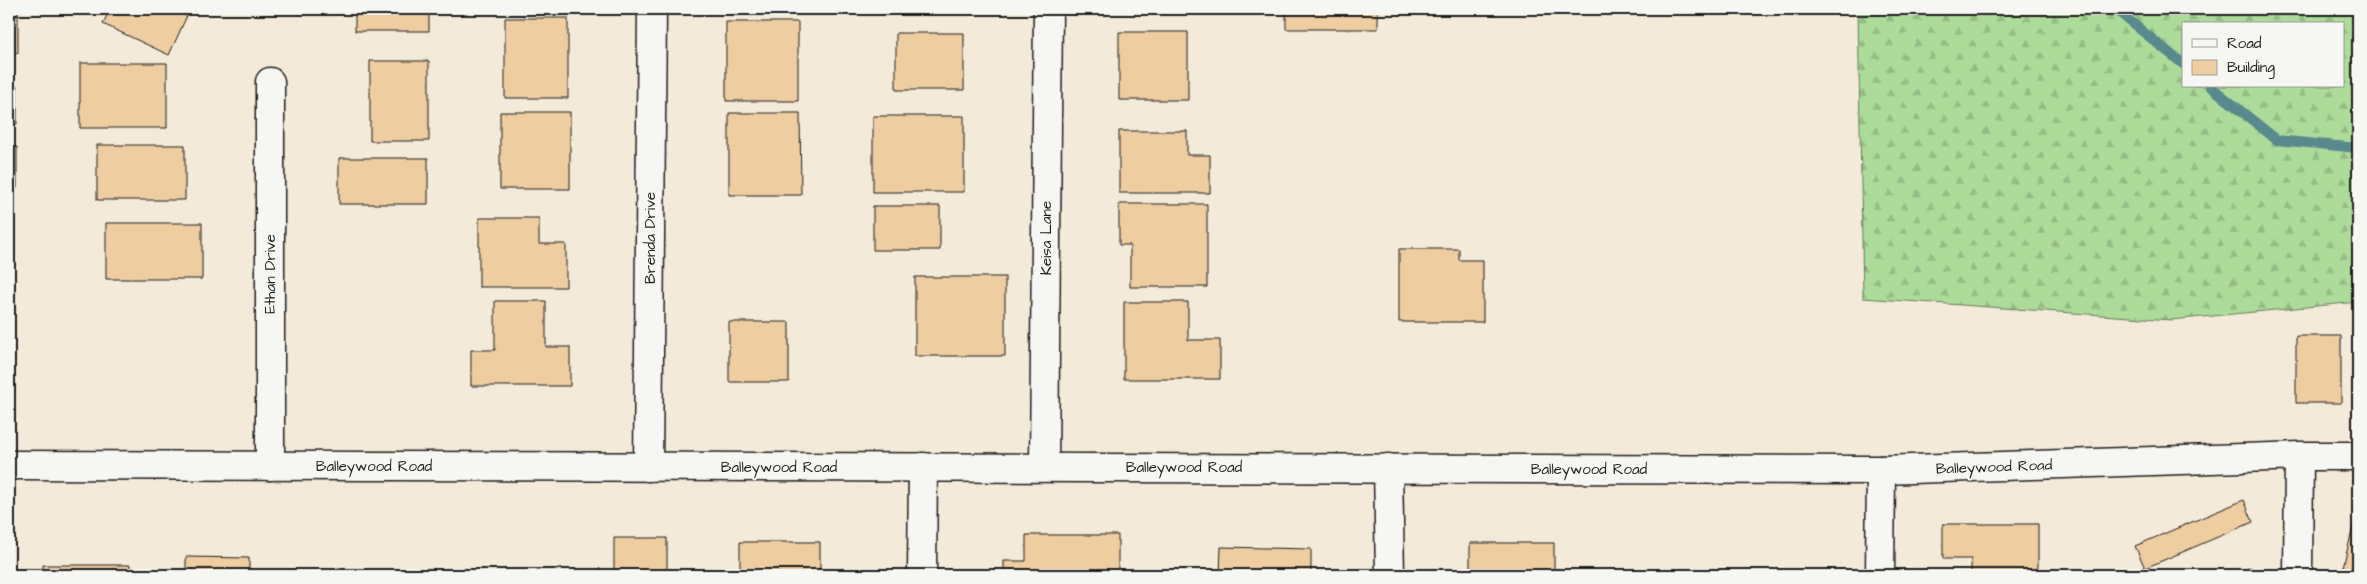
<svg xmlns="http://www.w3.org/2000/svg" width="2367" height="584" viewBox="0 0 2367 584" font-family="'Architects Daughter',sans-serif">
	<style>
		.forest { fill: url(#forest-firs); stroke: #647c5b; fill-rule: evenodd }
		.lines { fill: none; stroke-linecap: round; stroke-linejoin: round }
		.stream { stroke: #598a8d; stroke-width: 10 }
		.building { fill: #eecda0; stroke: #1c1c1c }
		.minor-casing { stroke: #1c1c1c; stroke-width: 31 }
		.tertiary-casing { stroke: #1c1c1c; stroke-width: 31 }
		.minor { stroke: #f6f6f2; stroke-width: 28 }
		.tertiary { stroke: #f6f6f2; stroke-width: 28 }
		.labels { text-anchor: middle; dominant-baseline: central; stroke-width: 4; stroke-linejoin: round; paint-order: stroke }
		.street-label { font-size: 15px; fill: #1c1c1c; stroke: #f6f6f2 }
	</style>
	<defs>
		<pattern id="forest-firs" width="22" height="20" patternUnits="userSpaceOnUse" patternTransform="scale(1.25)"><rect width="22" height="20" fill="#addb9a"/><path d="M5 1l3.5 6h-7zM16 11l3.5 6h-7z" fill="#94bb84"/></pattern>
	</defs>
	<rect width="100%" height="100%" fill="#f4ead9"/>
	<filter id="ink" filterUnits="userSpaceOnUse"><feTurbulence type="fractalNoise" baseFrequency=".02" numOctaves="2"/><feDisplacementMap in="SourceGraphic" scale="10" xChannelSelector="R" yChannelSelector="G"/><feConvolveMatrix kernelMatrix="1 2 1 2 8 2 1 2 1" color-interpolation-filters="sRGB"/></filter>
	<g filter="url(#ink)">
		<path class="forest" d="M 1858,9 L 2358,9 L 2358,302 L 2171,320 L 1863,298 ZM 2183,24 L 2343,24 L 2343,86 L 2183,86 Z"/>
		<g class="lines">
			<path class="stream" d="M 2115,9 L 2183,64
				M 2210,86 L 2277,140 L 2358,148"/>
		</g>
		<path class="building" d="M 9,9 L 18,9 L 18,53 L 9,53 Z
			M 110,9 L 190,9 L 169,55 L 103,24 Z
			M 355,9 L 429,9 L 429,31 L 355,31 Z
			M 1286,9 L 1378,9 L 1378,29 L 1286,29 Z
			M 505,18 L 568,18 L 568,98 L 505,98 Z
			M 726,22 L 798,22 L 798,101 L 726,101 Z
			M 1119,32 L 1188,32 L 1188,100 L 1119,100 Z
			M 896,33 L 964,33 L 964,90 L 896,90 Z
			M 370,61 L 429,61 L 429,141 L 370,141 Z
			M 80,63 L 167,63 L 167,128 L 80,128 Z
			M 9,86 L 17,86 L 17,124 L 9,124 Z
			M 500,112 L 570,112 L 570,189 L 500,189 Z
			M 729,113 L 800,113 L 801,195 L 729,195 Z
			M 873,116 L 964,116 L 964,192 L 873,192 Z
			M 1119,131 L 1187,131 L 1187,155 L 1210,155 L 1210,193 L 1119,193 Z
			M 97,145 L 185,145 L 185,200 L 97,200 Z
			M 9,147 L 17,147 L 17,188 L 9,188 Z
			M 339,158 L 428,158 L 428,204 L 339,204 Z
			M 1119,204 L 1207,204 L 1207,287 L 1130,287 L 1130,245 L 1119,245 Z
			M 873,206 L 940,206 L 940,250 L 873,250 Z
			M 9,209 L 14,209 L 14,250 L 9,250 Z
			M 479,218 L 539,218 L 539,244 L 566,244 L 566,287 L 479,287 Z
			M 106,223 L 202,223 L 202,279 L 106,279 Z
			M 1399,249 L 1459,249 L 1459,260 L 1483,260 L 1483,322 L 1399,322 Z
			M 915,277 L 1005,277 L 1005,356 L 915,356 Z
			M 495,301 L 546,301 L 546,347 L 570,347 L 570,386 L 471,386 L 471,350 L 495,350 Z
			M 1124,302 L 1188,302 L 1188,340 L 1220,340 L 1220,379 L 1124,379 Z
			M 729,322 L 789,322 L 789,382 L 729,382 Z
			M 2296,336 L 2341,336 L 2341,403 L 2296,403 Z
			M 2244,500 L 2253,522 L 2145,568 L 2135,546 Z
			M 2358,507 L 2358,575 L 2341,575 Z
			M 1943,524 L 2038,524 L 2038,575 L 1971,575 L 1971,559 L 1943,559 Z
			M 1026,535 L 1118,535 L 1118,575 L 1004,575 L 1004,561 L 1026,561 Z
			M 614,538 L 667,538 L 667,575 L 614,575 Z
			M 740,542 L 820,542 L 820,570 L 847,570 L 847,575 L 740,575 Z
			M 1470,543 L 1554,543 L 1554,575 L 1470,575 Z
			M 1221,547 L 1311,549 L 1311,575 L 1220,575 Z
			M 186,557 L 249,558 L 249,575 L 186,575 Z
			M 43,565 L 130,565 L 130,575 L 43,575 Z
			M 2251,567 L 2255,575 L 2235,575 Z"/>
		<g class="lines">
			<g class="minor-casing">
				<path id="minor" d="M 270,466 L 270,82
					M 648,467 L 652,9
					M 1044,467 L 1048,9
					M 1388,468 L 1390,575
					M 1881,470 L 2299,456 L 2358,456
					M 922,575 L 923,467
					M 2298,575 L 2299,456"/>
			</g>
			<g class="tertiary-casing">
				<path id="tertiary" d="M 9,465 L 1881,470 L 1880,575"/>
			</g>
			<use href="#minor" class="minor"/>
			<use href="#tertiary" class="tertiary"/>
		</g>
	</g>
	<g class="labels">
		<g class="street-label">
			<text transform="translate(650 238) rotate(-90)">Brenda Drive</text>
			<text transform="translate(1046 238) rotate(-90)">Keisa Lane</text>
			<text transform="translate(270 274) rotate(-90)">Ethan Drive</text>
			<text x="374" y="466">Balleywood Road</text>
			<text x="779" y="467">Balleywood Road</text>
			<text x="1184" y="467">Balleywood Road</text>
			<text transform="translate(1994 467) rotate(-2)">Balleywood Road</text>
			<text x="1589" y="469">Balleywood Road</text>
		</g>
	</g>
	<rect width="2367" height="584" fill="none" stroke="#f6f6f2" stroke-width="30"/>
	<rect x="15" y="15" width="2337" height="554" fill="none" stroke="#1c1c1c" stroke-width="2" filter="url(#ink)"/>
	<rect x="2182" y="22" width="162" height="65" fill="#f6f6f2" stroke="#9f9f9c"/>
	<rect x="2192" y="39" width="25" height="8" fill="#f6f6f2" stroke="#9f9f9c"/>
	<text x="2227" y="48" font-size="15" fill="#1c1c1c">Road</text>
	<rect x="2192" y="60" width="25" height="15" fill="#eecda0" stroke="#9f9f9c"/>
	<text x="2227" y="72" font-size="15" fill="#1c1c1c">Building</text>
</svg>
